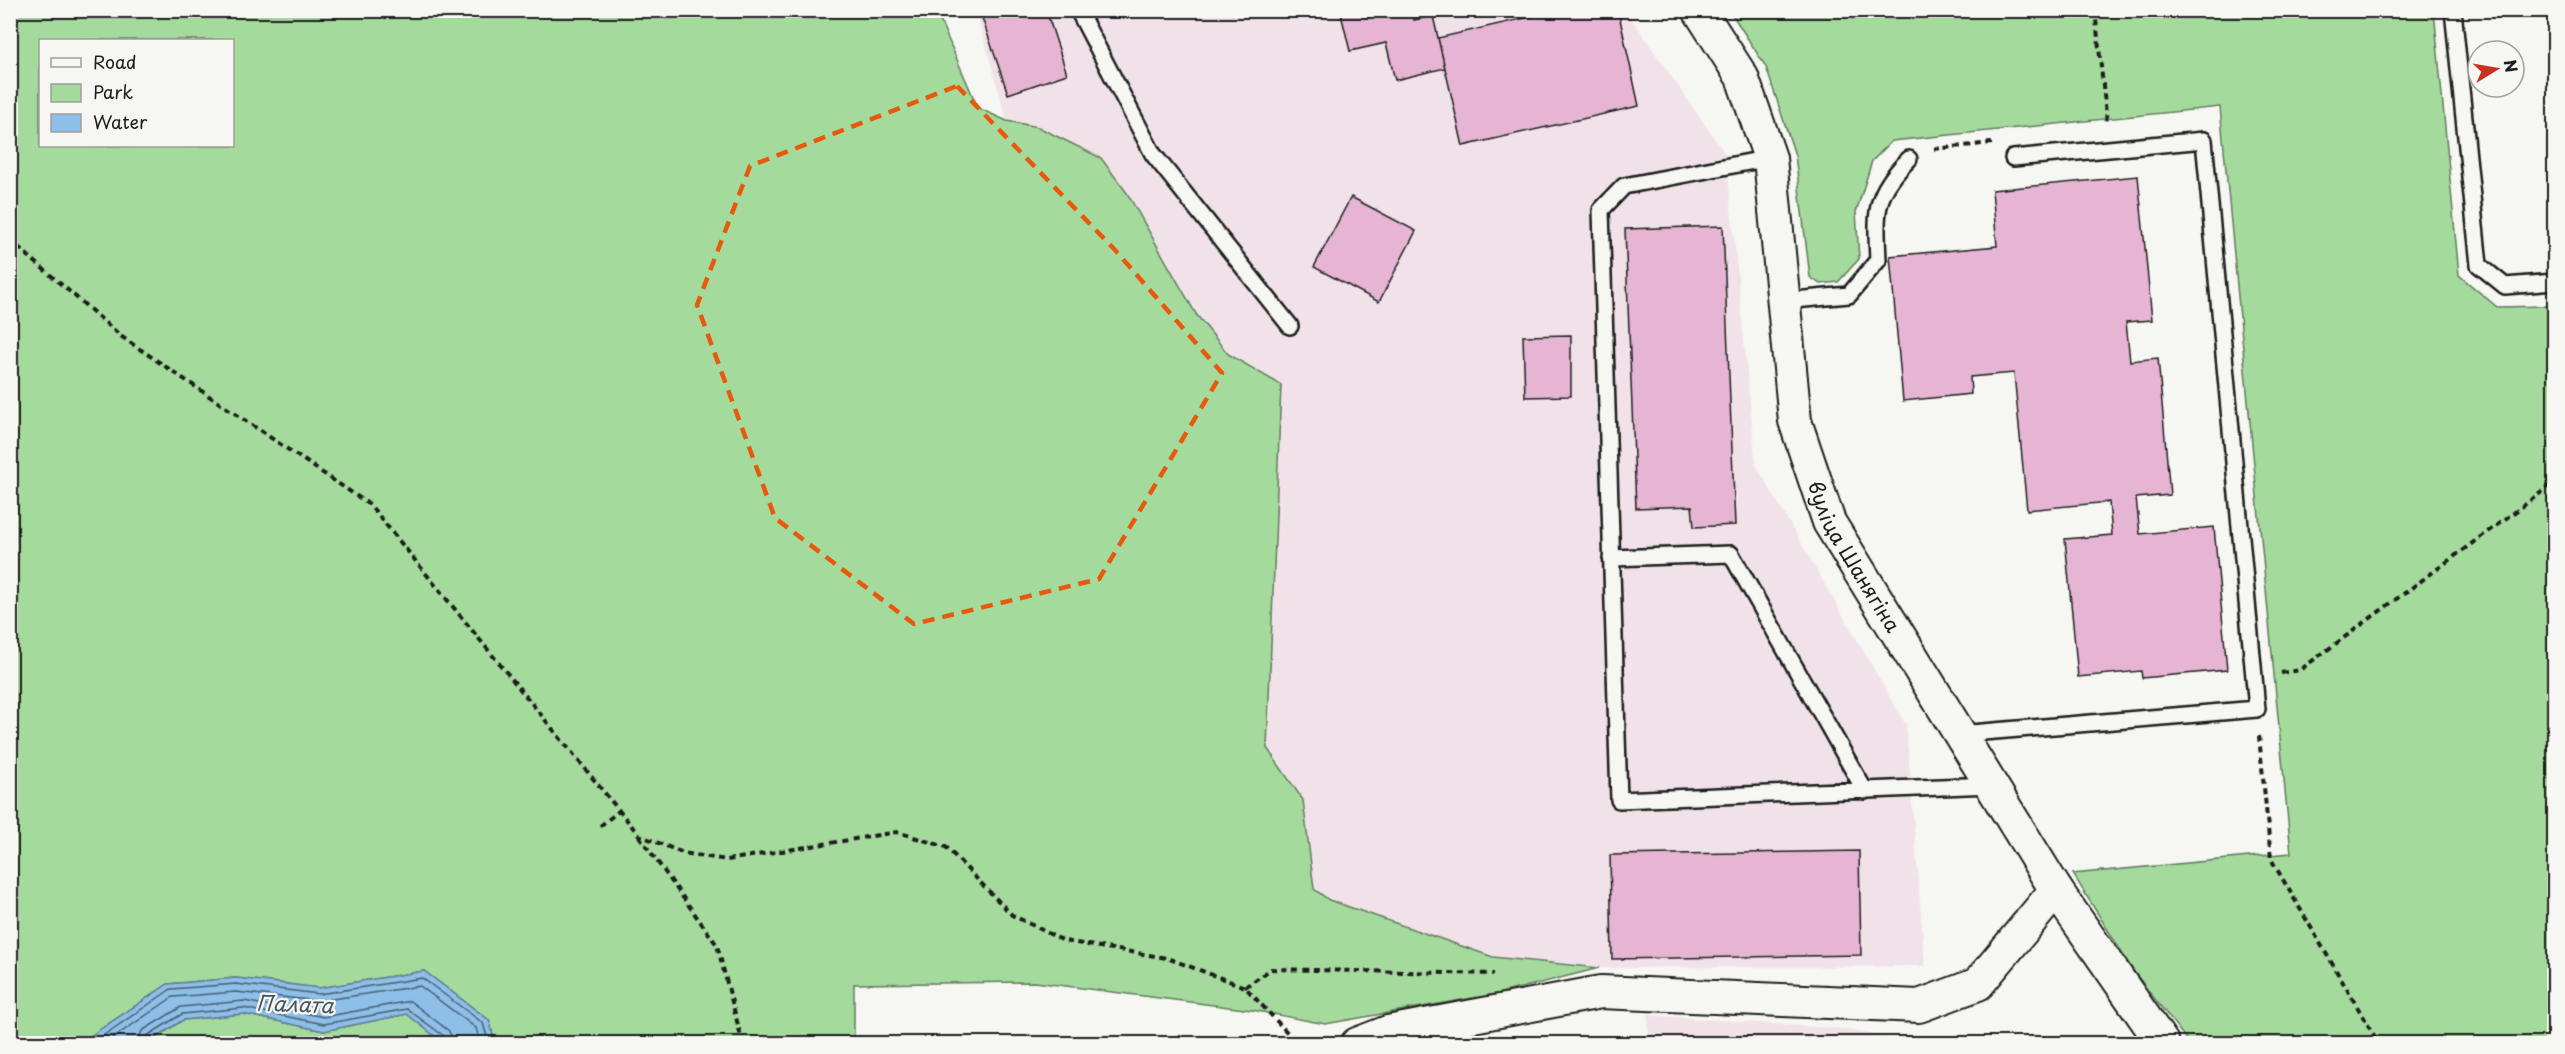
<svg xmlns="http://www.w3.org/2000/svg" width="2565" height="1054" viewBox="0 0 2565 1054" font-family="'Playpen Sans',sans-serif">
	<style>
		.built { fill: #f1e2e9 }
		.green { fill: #a5da9d; stroke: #607b5c; stroke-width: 1.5; fill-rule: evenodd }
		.water { fill: #8dbfe9; stroke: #607e97; stroke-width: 1.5 }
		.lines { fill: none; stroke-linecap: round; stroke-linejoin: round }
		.shore { stroke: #495d6e; stroke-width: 1.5 }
		.building { fill: #e6b5d4; stroke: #1c1c1c; stroke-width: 1.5 }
		.lane-casing { stroke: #1c1c1c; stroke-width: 20 }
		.street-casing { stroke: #1c1c1c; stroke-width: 36 }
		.path { stroke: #1c1c1c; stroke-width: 4; stroke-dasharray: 6 4.5; stroke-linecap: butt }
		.lane { stroke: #f6f6f2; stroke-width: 15 }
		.street { stroke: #f6f6f2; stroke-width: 32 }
		.marked { fill: none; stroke: #e8590c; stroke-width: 4.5; stroke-dasharray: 12 8; stroke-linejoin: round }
		.labels { text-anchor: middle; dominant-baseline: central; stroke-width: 4.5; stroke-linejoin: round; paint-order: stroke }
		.street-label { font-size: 20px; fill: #1c1c1c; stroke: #f6f6f2 }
		.water-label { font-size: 21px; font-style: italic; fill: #445564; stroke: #f6f6f2 }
	</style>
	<rect width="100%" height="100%" fill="#f6f6f2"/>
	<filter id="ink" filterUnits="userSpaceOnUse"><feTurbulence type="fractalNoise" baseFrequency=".0167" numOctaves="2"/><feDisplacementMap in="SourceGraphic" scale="12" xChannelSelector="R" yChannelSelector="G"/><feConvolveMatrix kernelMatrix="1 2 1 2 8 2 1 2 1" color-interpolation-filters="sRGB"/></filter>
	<g filter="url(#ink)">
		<path class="built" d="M 1498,10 L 1501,22 L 1551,11 L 1626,11 L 1726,155 L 1756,465 L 1906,725 L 1925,966 L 1599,968 L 1493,957 L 1329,900 L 1314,889 L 1303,800 L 1267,748 L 1281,385 L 1228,354 L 1196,314 L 1127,193 L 1101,158 L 1038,127 L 1007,121 L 976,11 Z
			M 1648,1015 L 1845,1029 L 1912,1043 L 1649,1043 Z"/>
		<path class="green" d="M 10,11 L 936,11 L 978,108 L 1007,121 L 1038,127 L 1101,158 L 1127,193 L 1196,314 L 1228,354 L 1281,385 L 1267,748 L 1303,800 L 1314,889 L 1329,900 L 1493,957 L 1599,968 L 1501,993 L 1325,1024 L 1252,1010 L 1035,982 L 854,984 L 854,1044 L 495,1043 L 489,1020 L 424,971 L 319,988 L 236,978 L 168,984 L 80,1043 L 11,1043 ZM 40,40 L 232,40 L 232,146 L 40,146 Z
			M 1730,11 L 2434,11 L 2459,275 L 2497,307 L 2554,306 L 2554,1043 L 2189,1043 L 2134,972 L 2073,874 L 2291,853 L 2220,107 L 1892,141 L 1872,161 L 1856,212 L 1859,259 L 1838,282 L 1820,284 L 1810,277 L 1795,155 L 1766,67 Z
			M 243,1014 L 324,1031 L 407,1014 L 443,1043 L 147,1044 L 183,1020 Z"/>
		<path class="water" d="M 424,971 L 489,1020 L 495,1043 L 443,1043 L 407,1014 L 324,1031 L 243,1014 L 183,1020 L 147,1043 L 80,1043 L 168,984 L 236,978 L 319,988 Z"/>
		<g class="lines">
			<path class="shore" d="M 91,1044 L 171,989 L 236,984 L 319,994 L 422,978 L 483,1023 L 489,1044
				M 104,1044 L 173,997 L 236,992 L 319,1001 L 420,986 L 476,1028 L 481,1044
				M 137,1044 L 142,1031 L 181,1007 L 244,1001 L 324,1017 L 410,1001 L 449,1031 L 454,1044
				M 145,1044 L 147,1036 L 182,1014 L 243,1008 L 324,1024 L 407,1009 L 444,1036 L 446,1044"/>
		</g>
		<path class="building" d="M 984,10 L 1046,10 L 1067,74 L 1008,94 L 980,12 Z
			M 1340,10 L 1412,10 L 1414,20 L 1433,16 L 1445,68 L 1395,80 L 1386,43 L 1350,51 Z
			M 1412,10 L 1455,10 L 1414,20 Z
			M 1560,10 L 1618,10 L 1639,106 L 1463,146 L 1438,38 Z
			M 2138,176 L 2152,320 L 2126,322 L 2130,361 L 2158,358 L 2170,495 L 2136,498 L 2140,534 L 2214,527 L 2227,670 L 2142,678 L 2141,671 L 2078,677 L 2065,539 L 2112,535 L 2109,502 L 2027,510 L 2014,373 L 1970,377 L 1971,394 L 1903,401 L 1890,256 L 1997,246 L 1992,190 Z
			M 1351,197 L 1416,231 L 1379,302 L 1314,267 Z
			M 1723,226 L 1735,525 L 1694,527 L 1692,506 L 1636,508 L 1625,229 Z
			M 1571,335 L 1571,396 L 1525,397 L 1523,336 Z
			M 1859,851 L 1861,955 L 1612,959 L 1610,855 Z"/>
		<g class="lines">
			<g class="lane-casing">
				<path id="lane" d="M 1078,10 L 1153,154 L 1290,326
					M 2453,10 L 2479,265 L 2505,286 L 2554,282
					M 1770,158 L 1624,186 L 1601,210 L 1619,800 L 1991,785
					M 1783,301 L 1849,295 L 1878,260 C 1876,212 1873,195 1909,159
					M 1611,558 L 1731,554 L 1865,791
					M 1959,734 L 2257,709 L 2204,140 L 2013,158"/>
			</g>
			<g class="street-casing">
				<g id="street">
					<path id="s1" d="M 1699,10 L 1742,77 L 1770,158 L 1795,421 L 1829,522 L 2056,890 L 2163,1044"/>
					<path d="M 1357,1044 L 1388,1032 L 1601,992 L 1919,1006 L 1978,984 L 2056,890"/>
				</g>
			</g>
			<path class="path" d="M 2095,10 L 2107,123
				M 1934,149 L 1992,143
				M 10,240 L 122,337 L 370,505 L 639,835 L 683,853 L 727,860 L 897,832 L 946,847 L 1012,915 L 1064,941 L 1167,958 L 1245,987 L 1298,1044
				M 2281,673 L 2300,670 L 2554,483
				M 2259,736 L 2271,859 L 2379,1044
				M 600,826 L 619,811
				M 639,836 L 717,945 L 743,1044
				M 1245,987 L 1271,969 L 1494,974"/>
			<use href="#lane" class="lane"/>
			<use href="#street" class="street"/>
		</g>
	</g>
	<path class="marked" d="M 957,86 L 1115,250 L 1222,373 L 1099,579 L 914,624 L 775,518 L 697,305 L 750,166 Z"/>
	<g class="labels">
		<g class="street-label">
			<text stroke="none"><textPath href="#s1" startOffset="578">вуліца Шанягіна</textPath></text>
		</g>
		<g class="water-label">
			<text transform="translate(295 1003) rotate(2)">Палата</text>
		</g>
	</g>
	<rect width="2565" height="1054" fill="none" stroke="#f6f6f2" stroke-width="36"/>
	<rect x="18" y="18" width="2529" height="1018" fill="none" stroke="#1c1c1c" stroke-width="2" filter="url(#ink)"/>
	<rect x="39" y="39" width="195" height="108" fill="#f6f6f2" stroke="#9f9f9c" stroke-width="1.5"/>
	<rect x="51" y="58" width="30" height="9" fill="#f6f6f2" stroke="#9f9f9c" stroke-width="1.5"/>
	<text x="93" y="69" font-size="18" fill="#1c1c1c">Road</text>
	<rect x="51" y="84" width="30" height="18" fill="#a5da9d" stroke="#9f9f9c" stroke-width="1.5"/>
	<text x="93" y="99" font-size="18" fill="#1c1c1c">Park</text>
	<rect x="51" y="114" width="30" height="18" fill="#8dbfe9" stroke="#9f9f9c" stroke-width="1.5"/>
	<text x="93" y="129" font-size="18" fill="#1c1c1c">Water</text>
	<g transform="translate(2496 69) rotate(79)"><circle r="28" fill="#f6f6f2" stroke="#9f9f9c" stroke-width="1.5"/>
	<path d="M0-4.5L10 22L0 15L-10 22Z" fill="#c8321e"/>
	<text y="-9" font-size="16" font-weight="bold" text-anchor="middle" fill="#1c1c1c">N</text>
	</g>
</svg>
